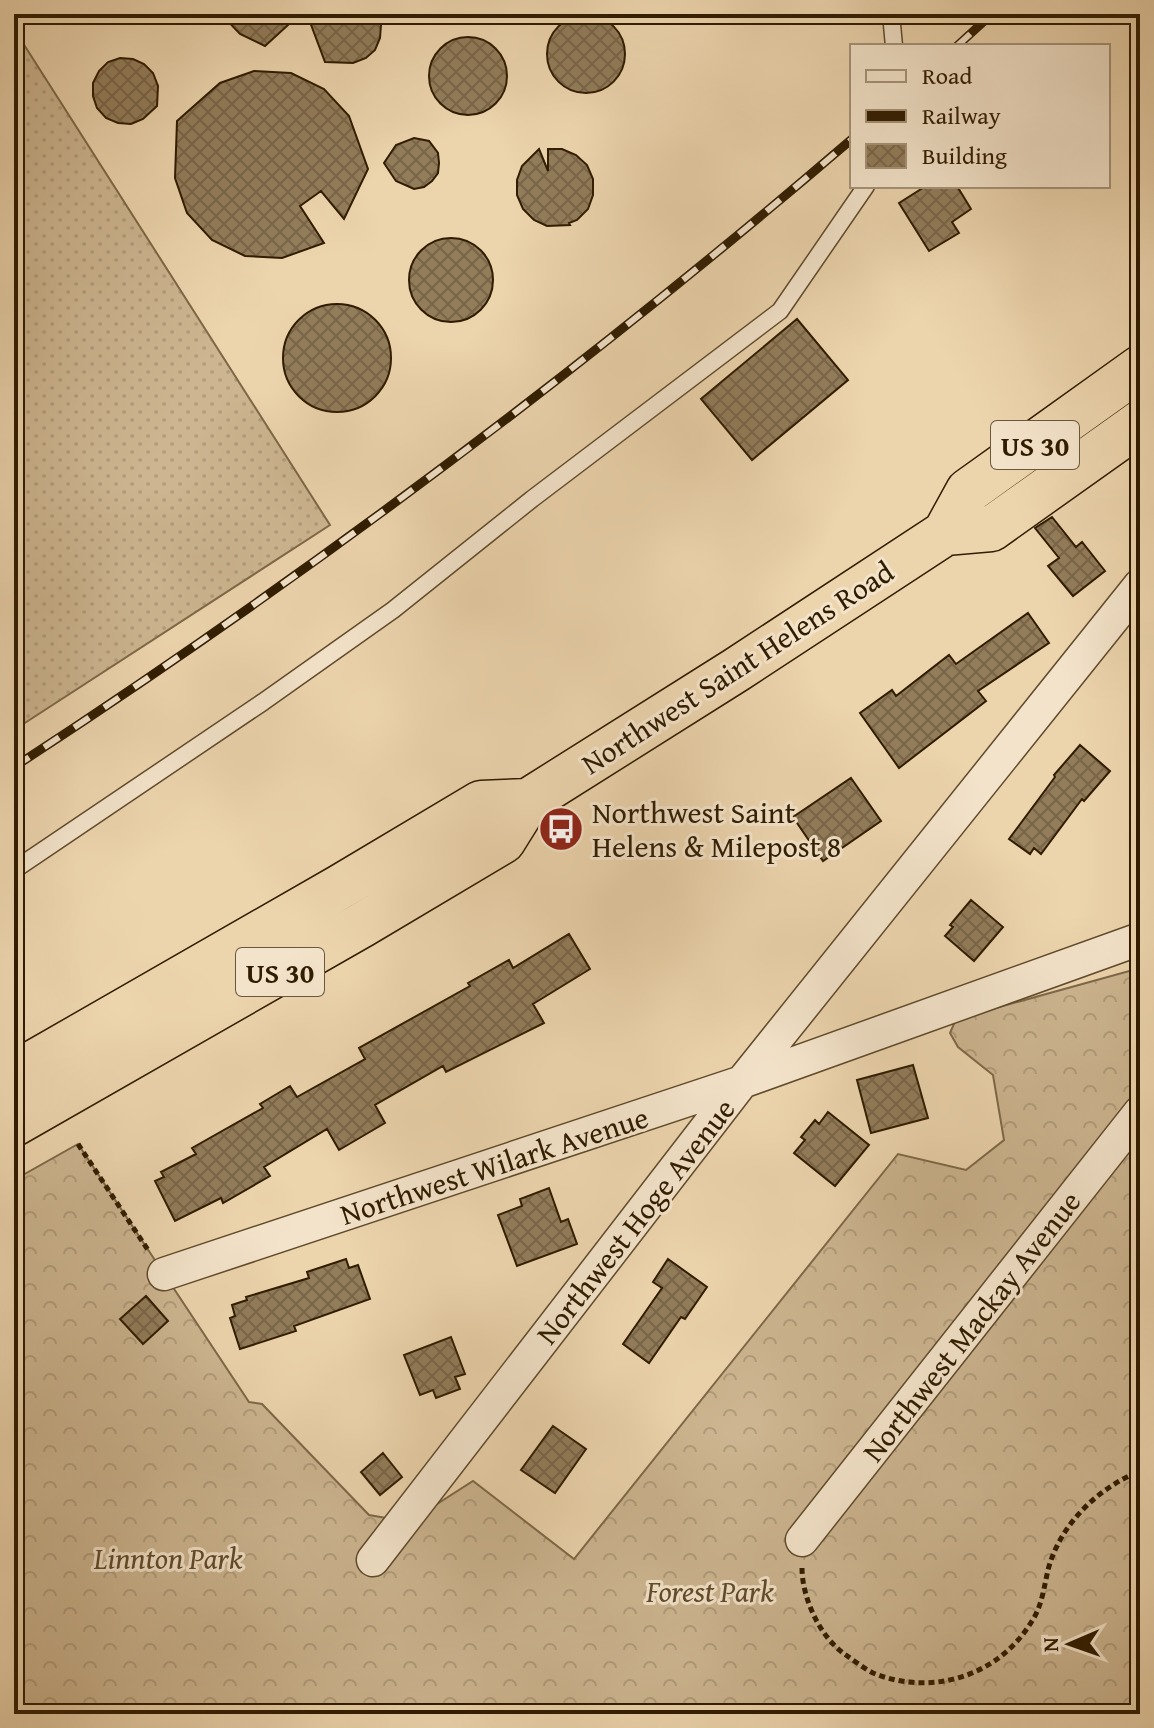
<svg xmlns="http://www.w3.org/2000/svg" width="1154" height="1728" viewBox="0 0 1154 1728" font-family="'Gentium Book Plus',serif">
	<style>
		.grass { fill: url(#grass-dots); stroke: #7e6848; stroke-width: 2 }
		.forest { fill: url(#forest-crowns); stroke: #7e6848; stroke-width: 2 }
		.building { fill: url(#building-cross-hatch); stroke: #301c00; stroke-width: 2 }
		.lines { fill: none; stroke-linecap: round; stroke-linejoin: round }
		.lane-casing { stroke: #5f4a2b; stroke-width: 19 }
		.street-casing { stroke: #5f4a2b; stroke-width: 35 }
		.highway-casing { stroke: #301c00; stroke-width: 47 }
		.path { stroke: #301c00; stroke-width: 5; stroke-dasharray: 6 4; stroke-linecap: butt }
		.lane { stroke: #f3e3ca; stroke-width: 16 }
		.street { stroke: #f3e3ca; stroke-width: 32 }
		.highway { stroke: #ecd4ad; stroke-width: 44 }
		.rail-casing { stroke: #301c00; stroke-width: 9 }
		.rail { stroke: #f3e3ca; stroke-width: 6; stroke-dasharray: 18; stroke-linecap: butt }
		.labels { text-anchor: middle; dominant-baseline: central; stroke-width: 6; stroke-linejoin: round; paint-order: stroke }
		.shield { fill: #f3e3ca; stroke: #6a583d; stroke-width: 2 }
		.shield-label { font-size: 28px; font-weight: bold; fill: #301c00 }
		.street-label { font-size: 30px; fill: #301c00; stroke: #f3e3ca }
		.poi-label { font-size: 30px; fill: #301c00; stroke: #f3e3ca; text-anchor: start }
		.park-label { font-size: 30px; font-style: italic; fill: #5f4a2b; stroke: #f3e3ca }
	</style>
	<defs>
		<pattern id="grass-dots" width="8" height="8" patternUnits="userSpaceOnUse" patternTransform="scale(2)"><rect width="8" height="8" fill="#ccb590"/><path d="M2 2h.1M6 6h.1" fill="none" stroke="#b09b7a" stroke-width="1.8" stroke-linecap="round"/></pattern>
		<pattern id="forest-crowns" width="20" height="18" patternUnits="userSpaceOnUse" patternTransform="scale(2)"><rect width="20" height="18" fill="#ccb590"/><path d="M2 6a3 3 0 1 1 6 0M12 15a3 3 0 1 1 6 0" fill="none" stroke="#b09b7a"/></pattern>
		<pattern id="building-cross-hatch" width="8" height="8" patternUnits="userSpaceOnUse" patternTransform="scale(2)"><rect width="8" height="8" fill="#927c5a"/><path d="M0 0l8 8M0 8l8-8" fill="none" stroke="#786548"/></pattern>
	</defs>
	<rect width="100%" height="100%" fill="#ecd4ad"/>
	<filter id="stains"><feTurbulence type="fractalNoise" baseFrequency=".0025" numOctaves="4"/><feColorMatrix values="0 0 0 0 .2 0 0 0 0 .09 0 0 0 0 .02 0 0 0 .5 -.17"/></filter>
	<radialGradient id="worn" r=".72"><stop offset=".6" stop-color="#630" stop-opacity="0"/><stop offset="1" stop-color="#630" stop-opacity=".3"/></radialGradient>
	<path class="grass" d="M 14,29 L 330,525 L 14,730 Z"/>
	<path class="forest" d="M 1140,968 L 1140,1714 L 14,1714 L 14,1180 L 78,1144 L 249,1402 L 262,1404 L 369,1515 L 409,1522 L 473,1481 L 574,1559 L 898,1154 L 966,1170 L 1004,1140 L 993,1075 L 958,1047 L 950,1033 L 956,1019 Z"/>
	<path class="building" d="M 221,14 L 300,14 L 265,46 L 240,34 Z
		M 307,14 L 377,14 L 381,25 L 380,38 L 375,50 L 366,58 L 353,63 L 325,62 Z
		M547 54a39 39 0 1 1 78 0a39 39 0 1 1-78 0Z
		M429 76a39 39 0 1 1 78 0a39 39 0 1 1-78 0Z
		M 120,58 L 133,59 L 144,64 L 153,73 L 158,86 L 157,106 L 143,119 L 131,124 L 118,123 L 106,118 L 97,108 L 93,96 L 93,83 L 99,71 L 108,62 Z
		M 254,71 L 291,73 L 324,89 L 349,116 L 368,169 L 344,219 L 321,191 L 300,206 L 324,243 L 282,258 L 245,256 L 212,240 L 187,213 L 175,178 L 177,121 L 220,83 Z
		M 414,138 L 429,141 L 438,153 L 439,163 L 438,173 L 432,181 L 424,187 L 414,189 L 396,181 L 384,163 L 396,145 Z
		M 539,149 L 548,171 L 548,149 L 562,149 L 576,155 L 587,165 L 593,179 L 593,195 L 588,209 L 577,220 L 569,223 L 570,225 L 547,226 L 534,220 L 523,209 L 517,195 L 517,180 L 522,166 Z
		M 926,186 L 957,186 L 971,209 L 952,222 L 959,233 L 929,251 L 899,203 Z
		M409 280a42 42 0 1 1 84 0a42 42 0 1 1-84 0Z
		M283 358a54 54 0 1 1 108 0a54 54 0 1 1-108 0Z
		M 797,319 L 848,380 L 752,460 L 701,399 Z
		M 1052,517 L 1076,547 L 1082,542 L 1105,571 L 1073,596 L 1048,566 L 1059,558 L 1035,528 Z
		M 1028,613 L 1049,643 L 978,691 L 986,701 L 899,768 L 860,713 L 892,690 L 896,696 L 949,655 L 956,664 Z
		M 1080,745 L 1110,771 L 1084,801 L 1082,799 L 1041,854 L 1034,848 L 1030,854 L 1009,839 L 1055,777 L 1054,775 Z
		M 851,778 L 881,821 L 823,861 L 793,817 Z
		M 971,900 L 1003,927 L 974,961 L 945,936 L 953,927 L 950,925 Z
		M 569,934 L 590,969 L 533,1004 L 544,1023 L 446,1072 L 443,1066 L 375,1105 L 385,1123 L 339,1150 L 327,1129 L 264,1167 L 270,1176 L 223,1203 L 221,1198 L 175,1221 L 155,1181 L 164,1177 L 161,1172 L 196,1154 L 192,1148 L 263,1108 L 260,1104 L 290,1086 L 297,1097 L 365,1059 L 359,1048 L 470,986 L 468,983 L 509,960 L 513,968 Z
		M 913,1065 L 928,1118 L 871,1133 L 857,1080 Z
		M 828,1112 L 869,1145 L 835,1186 L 794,1153 L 805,1140 L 801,1137 L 815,1120 L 819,1124 Z
		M 549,1188 L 561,1222 L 568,1219 L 577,1244 L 517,1266 L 498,1215 L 522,1206 L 520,1199 Z
		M 346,1259 L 349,1268 L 358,1265 L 370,1299 L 294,1326 L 296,1331 L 240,1349 L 230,1318 L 235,1316 L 232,1305 L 247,1300 L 246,1297 L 309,1278 L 307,1272 Z
		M 668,1259 L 707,1287 L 685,1319 L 681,1317 L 649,1363 L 623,1344 L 662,1288 L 653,1282 Z
		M 146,1296 L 168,1321 L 143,1344 L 120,1319 Z
		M 451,1337 L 465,1374 L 455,1377 L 460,1389 L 436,1398 L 433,1390 L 420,1395 L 404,1355 Z
		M 553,1426 L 586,1449 L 555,1493 L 521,1470 Z
		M 383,1453 L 402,1477 L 380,1495 L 361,1472 Z"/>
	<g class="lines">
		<g class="lane-casing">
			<path id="lane" d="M 891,14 L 894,46
				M 14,870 L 263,702 L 393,610 L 532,499 L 780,311 L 866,186"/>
		</g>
		<g class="street-casing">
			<path id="street" d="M 164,1274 L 742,1082 L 1140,939
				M 802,1540 L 1140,1112
				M 373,1560 L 742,1082 L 1140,585"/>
		</g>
		<g class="highway-casing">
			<path id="highway" d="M 945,533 L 991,529 L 1140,423
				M 14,1074 L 340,887 L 481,803 L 528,801
				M 14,1124 L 362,925 L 503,841 L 528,801 L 736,670 L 945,533 L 968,491 L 1140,368"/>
		</g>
		<path class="path" d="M 78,1144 L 148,1250
			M 802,1568 C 802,1597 819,1635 843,1653 C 852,1659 863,1668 873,1673 C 932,1697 999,1676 1032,1621 C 1042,1606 1044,1587 1048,1570 C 1060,1524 1098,1488 1140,1471"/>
		<use href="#lane" class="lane"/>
		<use href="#street" class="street"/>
		<use href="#highway" class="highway"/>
		<g class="rail-casing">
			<path id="rail" d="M 957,46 L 992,14
				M 14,767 C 307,576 586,367 852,139"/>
		</g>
		<use href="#rail" class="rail"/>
	</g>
	<defs>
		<g id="bus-disc" transform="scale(2.3)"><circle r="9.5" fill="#8f2418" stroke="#f3e3ca"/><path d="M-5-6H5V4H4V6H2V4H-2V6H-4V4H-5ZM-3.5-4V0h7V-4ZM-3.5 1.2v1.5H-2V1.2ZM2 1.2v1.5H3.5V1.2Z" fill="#fff"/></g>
	</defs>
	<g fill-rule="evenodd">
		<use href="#bus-disc" x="561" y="829"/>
	</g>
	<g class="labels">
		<g class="shield">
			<rect x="991" y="421" width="88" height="48" rx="6"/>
			<rect x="236" y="948" width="88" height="48" rx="6"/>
		</g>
		<g class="shield-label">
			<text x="1035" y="445">US 30</text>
			<text x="280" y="972">US 30</text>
		</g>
		<g class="street-label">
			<text transform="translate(737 667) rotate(-33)">Northwest Saint Helens Road</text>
			<text transform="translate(494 1165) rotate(-18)">Northwest Wilark Avenue</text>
			<text transform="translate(635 1221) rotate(-52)">Northwest Hoge Avenue</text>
			<text transform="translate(971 1326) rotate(-52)">Northwest Mackay Avenue</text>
		</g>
		<g class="poi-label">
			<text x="592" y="812">Northwest Saint<tspan x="592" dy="34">Helens &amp; Milepost 8</tspan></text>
		</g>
		<g class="park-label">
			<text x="168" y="1558">Linnton Park</text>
			<text x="710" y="1591">Forest Park</text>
		</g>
	</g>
	<rect width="1154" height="1728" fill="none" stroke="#ecd4ad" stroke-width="48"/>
	<rect x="16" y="16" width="1122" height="1696" fill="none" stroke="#301c00" stroke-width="4"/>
	<rect x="24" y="24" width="1106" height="1680" fill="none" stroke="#301c00" stroke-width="2"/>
	<rect x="850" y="44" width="260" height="144" fill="#f3e3ca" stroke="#a59379" stroke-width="2"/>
	<rect x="866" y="70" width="40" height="12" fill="#f3e3ca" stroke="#a59379" stroke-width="2"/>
	<text x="922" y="84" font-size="24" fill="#301c00">Road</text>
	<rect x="866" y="110" width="40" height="12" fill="#301c00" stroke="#a59379" stroke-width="2"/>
	<text x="922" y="124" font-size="24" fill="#301c00">Railway</text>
	<rect x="866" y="144" width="40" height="24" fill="url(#building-cross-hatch)" stroke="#a59379" stroke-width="2"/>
	<text x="922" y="164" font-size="24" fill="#301c00">Building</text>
	<g transform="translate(1070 1644) rotate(268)" stroke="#f3e3ca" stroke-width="6" paint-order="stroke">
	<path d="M0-6L14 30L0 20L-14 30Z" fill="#301c00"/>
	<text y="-12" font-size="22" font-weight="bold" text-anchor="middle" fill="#301c00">N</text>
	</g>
	<rect width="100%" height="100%" filter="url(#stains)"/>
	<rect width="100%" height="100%" fill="url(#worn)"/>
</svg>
